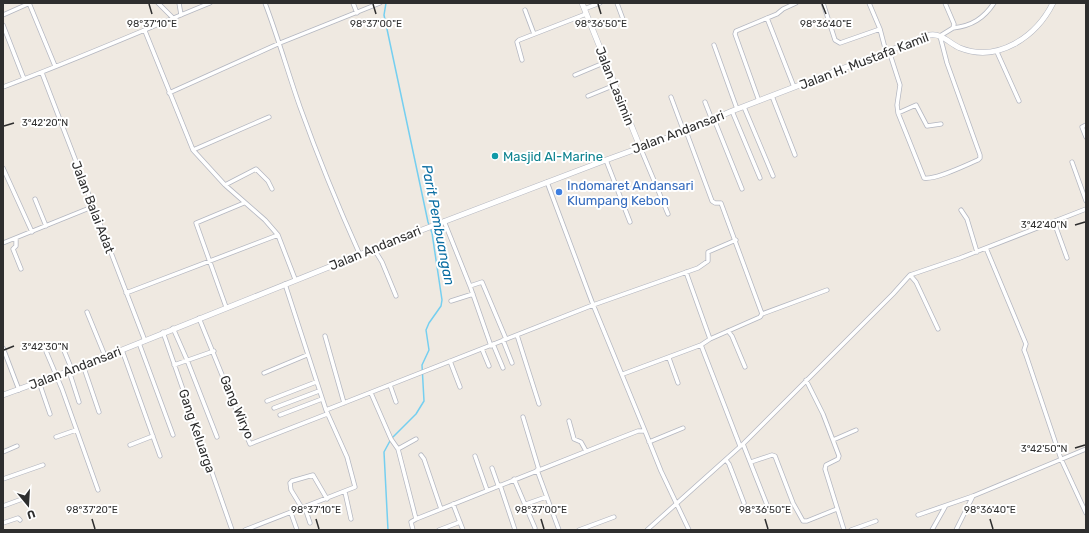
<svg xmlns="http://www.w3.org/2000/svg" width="1089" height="533" viewBox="0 0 1089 533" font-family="Rubik,sans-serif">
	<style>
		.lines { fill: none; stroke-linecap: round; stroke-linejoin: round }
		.stream { stroke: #75cff0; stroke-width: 1.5 }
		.street-casing { stroke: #b4b7c1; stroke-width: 5 }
		.secondary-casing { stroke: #b4b7c1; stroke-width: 6 }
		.street { stroke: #fff; stroke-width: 3.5 }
		.secondary { stroke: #fff; stroke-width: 5 }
		.ticks { fill: none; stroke: #2e2e2e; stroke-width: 1.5 }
		.culture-dot { fill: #0f9aa8; stroke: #fff; stroke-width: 1.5 }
		.shop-dot { fill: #3f7fe0; stroke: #fff; stroke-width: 1.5 }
		.labels { text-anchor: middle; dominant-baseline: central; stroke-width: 4; stroke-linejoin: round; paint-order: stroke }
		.street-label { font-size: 13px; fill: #2e2e2e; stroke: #fff }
		.culture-label { font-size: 13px; fill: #0d838f; stroke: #fff; text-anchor: start }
		.shop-label { font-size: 13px; fill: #366cbe; stroke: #fff; text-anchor: start }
		.water-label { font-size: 14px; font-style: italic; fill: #0d6fa3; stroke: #fff }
		.ticks-label { font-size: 10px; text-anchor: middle; fill: #2e2e2e; stroke: #fff; stroke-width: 4; stroke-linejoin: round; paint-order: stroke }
	</style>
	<rect width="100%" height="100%" fill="#efe9e1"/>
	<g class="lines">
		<path class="stream" d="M 386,3 L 384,15 L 428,222 L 432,233 L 442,300 L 441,306 L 429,323 L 426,330 L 429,350 L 422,365 L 424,401 L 416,414 L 391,439 L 384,452 L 388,530"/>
		<g class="street-casing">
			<path id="street" d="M 29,3 L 55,66
				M 158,3 L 173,18
				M 179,3 L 181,15
				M 265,3 C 278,37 288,73 300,107 C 318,157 338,206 360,255
				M 353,3 L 357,13
				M 617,3 L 624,22
				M 823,3 L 835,40 L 840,43 L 880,29
				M 869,3 L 880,29 L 886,52
				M 584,9 L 600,3
				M 525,10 L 534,34
				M 3,15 L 30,3
				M 767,18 L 794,87
				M 3,25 L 24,79
				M 953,28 C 972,26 984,18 994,3
				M 145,31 L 193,150 L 225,185 L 265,220 L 278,235 L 295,279
				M 714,45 L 737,109
				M 889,51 L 900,85 L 897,105 L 898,113 L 924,178 C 936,180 966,165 978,160 L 980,158 L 980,155 L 947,63 L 940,36 L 953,28 L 954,24 L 945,3
				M 997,52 L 1019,101
				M 522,60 L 517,42 L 519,40 L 586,14
				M 42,73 L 145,341
				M 575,75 L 606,62
				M 3,87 C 73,61 141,31 210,3
				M 169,93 L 280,43 L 380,3
				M 588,96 L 615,85
				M 772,96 L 795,155
				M 671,97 L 684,132
				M 759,101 L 735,34 L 736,31 L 777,14 L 783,9 L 796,3
				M 705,102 L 712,120
				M 744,107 L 773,176
				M 732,111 L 760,178
				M 898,113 L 916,105 L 927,126 L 941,124
				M 714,119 L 742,189
				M 1086,125 L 1082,127 L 1086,137
				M 640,147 L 668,214
				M 193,150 L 269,117
				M 606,160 L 630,222
				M 1072,162 L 1086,201
				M 3,168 L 32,232
				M 547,182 L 592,302 L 645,431 L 661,471 L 689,530
				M 225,185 L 256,169 L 268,181 L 272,189
				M 35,199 L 46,226
				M 961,210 L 967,219 L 977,252
				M 444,221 L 470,286 L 491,346
				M 1054,222 L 1067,258
				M 16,238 L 16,246 L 13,249 L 21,269
				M 3,243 L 92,207
				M 986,248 L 1026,344 L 1024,350 L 1026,355 L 1061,459 L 1086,513
				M 374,249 L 382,262 L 396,296
				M 686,272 L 710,339
				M 910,275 L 916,282 L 938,329
				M 285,284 L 326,410
				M 470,286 L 482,282 L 506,339
				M 126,293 L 278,235
				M 451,301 L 473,294
				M 226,307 L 196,223 L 244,203
				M 87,312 L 105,356
				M 762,314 L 827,290
				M 199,318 L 250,444 L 327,414
				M 173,328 L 187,360 L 217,437
				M 728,331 L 732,336 L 745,367
				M 163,332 L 232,530
				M 517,335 L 539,404
				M 325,336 L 344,403
				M 503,340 L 512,363
				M 139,343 L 173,435
				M 43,344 L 62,389 L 98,490
				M 493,344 L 503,368
				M 701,345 L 740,446
				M 3,348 L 19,390
				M 63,348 L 72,370
				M 482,349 L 489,366
				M 122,350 L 160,456
				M 669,358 L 678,383
				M 450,361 L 460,387
				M 83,365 L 99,412
				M 174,365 L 214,351
				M 69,371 L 79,402
				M 264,373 L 307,355
				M 623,374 L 701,345 L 710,339 L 760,317 L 762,314 L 721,203 L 715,203 L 712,201 L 686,131
				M 806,380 L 823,414 L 839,456 L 838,459 L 826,465 L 825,469 L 844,530
				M 39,382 L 50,414
				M 390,385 L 396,402
				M 371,393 L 391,439 L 398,449 L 416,519 L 411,522 L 413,530
				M 267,401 L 316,382
				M 274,408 L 319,391
				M 280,415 L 322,399
				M 523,417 L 539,470
				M 569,421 L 574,439 L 581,442 L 586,451
				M 56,437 L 76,430
				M 833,440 L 856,430
				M 649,442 L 683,428
				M 743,444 L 769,510
				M 130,445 L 153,436
				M 398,449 L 416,439
				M 3,452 L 17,446
				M 421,455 L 424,459 L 441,509
				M 475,456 L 487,490
				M 726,460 L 729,464 L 744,503
				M 751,462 L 772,455 L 775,456 L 793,503 L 803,521 L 807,521 L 837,509
				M 492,468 L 498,485
				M 537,470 L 559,530
				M 3,479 L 43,465
				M 514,479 L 535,528
				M 500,485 L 515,530
				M 345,492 L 351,519
				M 453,504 L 463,530
				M 526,504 L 546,497
				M 3,506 L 25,498
				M 302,508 L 291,490 L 290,483 L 292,481 L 313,475 L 327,499
				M 305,508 L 310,523
				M 291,513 L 297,530
				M 918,515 L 973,496 L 1086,449
				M 416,519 L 620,438 L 638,431 L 645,431
				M 3,523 L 18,518 L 20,520
				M 245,530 L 355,487 L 347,457 L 326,410 L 593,305 L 698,268 L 708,261 L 708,252 L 736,240
				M 439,530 L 460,522
				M 579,530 L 614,517
				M 647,530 L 743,444 L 893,294 L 910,275 L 960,258 L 1086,209
				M 851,530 L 876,521
				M 932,530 L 945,507
				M 956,530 L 973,496"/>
		</g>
		<g class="secondary-casing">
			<path id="secondary" d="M 582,3 L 640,147
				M 3,395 L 72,370 L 414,233 L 606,160 L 686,131 L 732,111 L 930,35 C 942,33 950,44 960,48 C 998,63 1036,37 1053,3"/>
		</g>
		<use href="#street" class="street"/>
		<use href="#secondary" class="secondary"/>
	</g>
	<path class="ticks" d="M 149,4 L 152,14M 373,4 L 376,14M 598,4 L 601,14M 822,4 L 826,14M 4,126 L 14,123M 1075,225 L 1085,222M 4,350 L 14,346M 1075,448 L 1085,445M 92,519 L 95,529M 316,519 L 319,529M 541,519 L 544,529M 765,519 L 768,529M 990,519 L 993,529"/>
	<circle class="culture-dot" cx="495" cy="156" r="4"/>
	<circle class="shop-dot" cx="559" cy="192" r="4"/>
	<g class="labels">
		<g class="street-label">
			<text transform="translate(864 61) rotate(-21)">Jalan H. Mustafa Kamil</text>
			<text transform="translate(615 86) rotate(68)">Jalan Lasimin</text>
			<text transform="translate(678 132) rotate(-21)">Jalan Andansari</text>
			<text transform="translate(93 207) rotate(69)">Jalan Balai Adat</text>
			<text transform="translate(375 248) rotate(-22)">Jalan Andansari</text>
			<text transform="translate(75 368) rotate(-21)">Jalan Andansari</text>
			<text transform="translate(237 407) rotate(67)">Gang Wiryo</text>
			<text transform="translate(197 431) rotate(71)">Gang Keluarga</text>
		</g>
		<g class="culture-label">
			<text x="503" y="156">Masjid Al-Marine</text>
		</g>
		<g class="shop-label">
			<text x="567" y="185">Indomaret Andansari<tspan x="567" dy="15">Klumpang Kebon</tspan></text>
		</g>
		<g class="water-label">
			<text transform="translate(438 225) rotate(79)">Parit Pembuangan</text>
		</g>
	</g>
	<g class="ticks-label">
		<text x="152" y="27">98°37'10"E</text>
		<text x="376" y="27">98°37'00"E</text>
		<text x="601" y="27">98°36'50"E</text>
		<text x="826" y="27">98°36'40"E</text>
		<text x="45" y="126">3°42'20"N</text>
		<text x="1044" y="228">3°42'40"N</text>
		<text x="45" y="350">3°42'30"N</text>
		<text x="1044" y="452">3°42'50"N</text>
		<text x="92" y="513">98°37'20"E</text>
		<text x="316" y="513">98°37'10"E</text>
		<text x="541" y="513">98°37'00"E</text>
		<text x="765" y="513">98°36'50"E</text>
		<text x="990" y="513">98°36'40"E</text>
	</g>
	<rect width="1089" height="533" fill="none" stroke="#2e2e2e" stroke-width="8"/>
	<g transform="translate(28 505) rotate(162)" stroke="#ffffff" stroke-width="3" paint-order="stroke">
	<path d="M0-3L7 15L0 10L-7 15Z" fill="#2e2e2e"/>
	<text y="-6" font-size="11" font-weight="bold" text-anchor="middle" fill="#2e2e2e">U</text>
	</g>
</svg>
